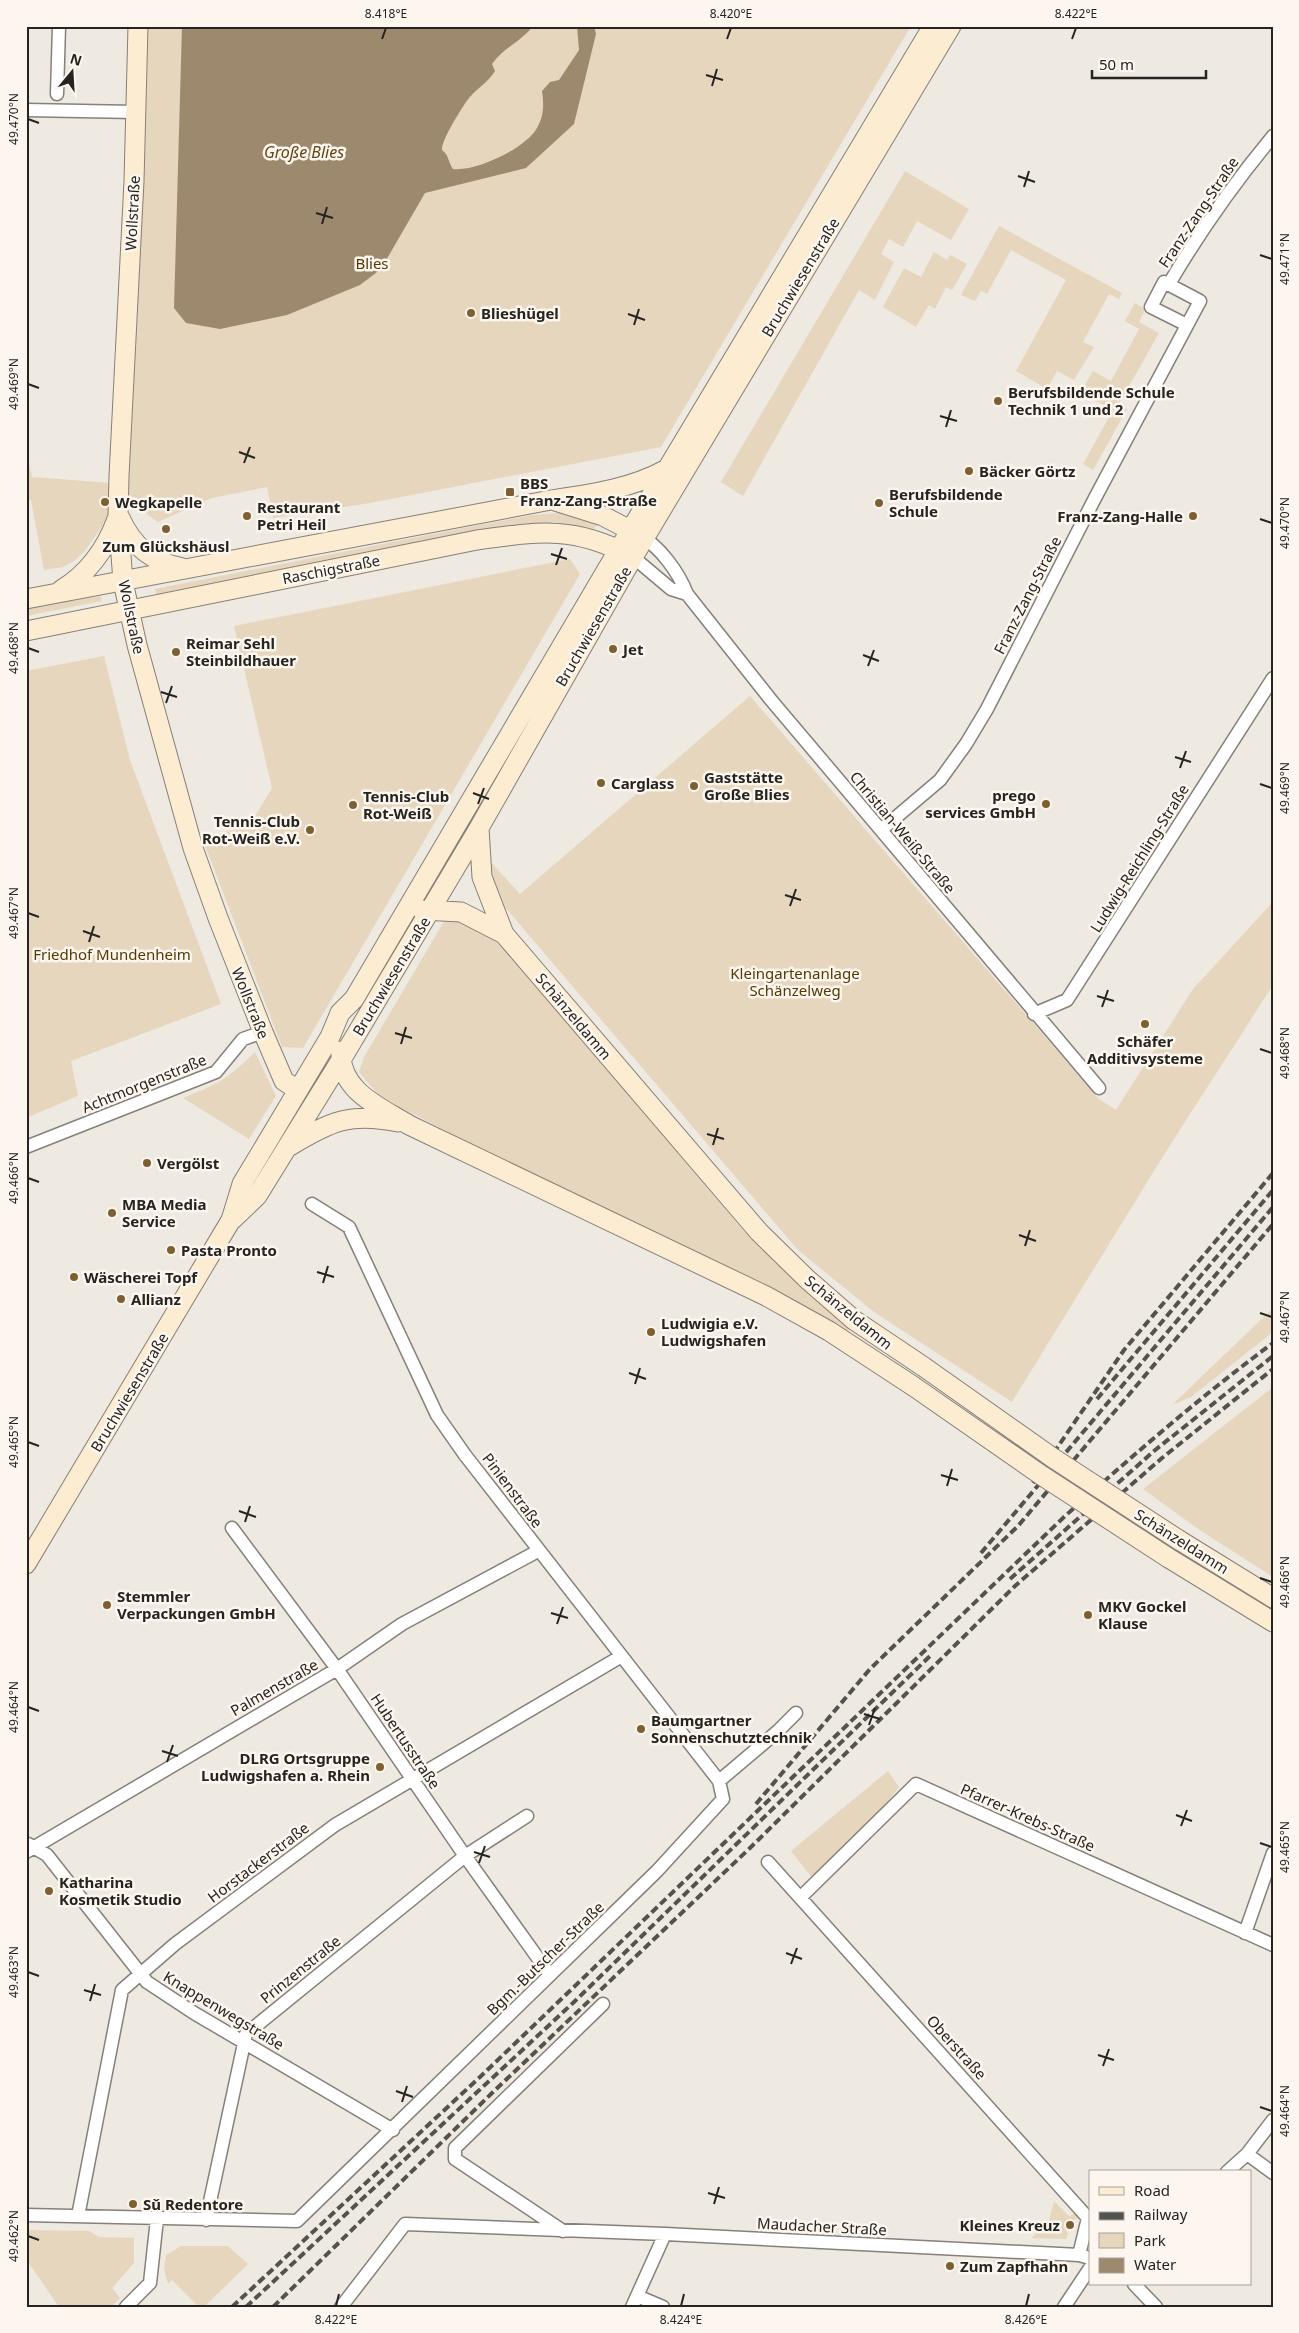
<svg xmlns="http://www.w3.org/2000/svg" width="1299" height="2333" viewBox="0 0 1299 2333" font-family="'Noto Sans',sans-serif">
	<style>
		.green { fill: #e6d6be }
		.water { fill: #9d8a6e }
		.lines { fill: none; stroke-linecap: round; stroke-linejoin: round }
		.street-casing { stroke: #858079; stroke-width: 15 }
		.secondary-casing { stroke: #858079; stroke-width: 21 }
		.street { stroke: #fff; stroke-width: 12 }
		.secondary { stroke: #fcecd1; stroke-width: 19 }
		.rail { stroke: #54524e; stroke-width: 4; stroke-dasharray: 8 4; stroke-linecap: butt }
		.secondary-bridge-casing { stroke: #858079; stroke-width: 21; stroke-linecap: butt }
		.secondary-bridge { stroke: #fcecd1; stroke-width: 19 }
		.ticks { fill: none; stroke: #252421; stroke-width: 2 }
		.poi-dot { fill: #7c6032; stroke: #fcf6ef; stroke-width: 2 }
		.labels { text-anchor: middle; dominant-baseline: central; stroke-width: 5; stroke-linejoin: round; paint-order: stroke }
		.street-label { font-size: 15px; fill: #252421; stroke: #fcf6ef }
		.park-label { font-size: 15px; fill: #553902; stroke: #fcf6ef }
		.poi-label { font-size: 15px; font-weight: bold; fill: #252421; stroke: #fcf6ef; text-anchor: start }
		.water-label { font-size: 16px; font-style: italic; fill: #634614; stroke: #fcf6ef }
		.neatline { fill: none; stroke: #252421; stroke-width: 2 }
		.ticks-label { font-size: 12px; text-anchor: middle; fill: #252421 }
	</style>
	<rect width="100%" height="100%" fill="#eee9e1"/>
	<path class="green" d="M 145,26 L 911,26 L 661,447 L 370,503 L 273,518 L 267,487 L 212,498 L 158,522 L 134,505 L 127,503 Z
		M 905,171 L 969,209 L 951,240 L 917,221 L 903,247 L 889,239 L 881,254 L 894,262 L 875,300 L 859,290 L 743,496 L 721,482 Z
		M 999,226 L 1122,293 L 1119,299 L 1109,294 L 1083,342 L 1094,347 L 1074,380 L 1057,371 L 1047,389 L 1016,371 L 1066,280 L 1011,250 L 987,294 L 981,291 L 975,301 L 961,295 Z
		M 934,252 L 947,260 L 950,255 L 967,264 L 952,290 L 946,287 L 935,309 L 929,305 L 916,327 L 883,307 L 904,268 L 921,277 Z
		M 1135,303 L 1145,309 L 1139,322 L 1159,333 L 1119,404 L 1127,409 L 1093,470 L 1083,464 L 1113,410 L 1081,392 L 1093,371 L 1111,381 L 1139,329 L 1125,321 Z
		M 26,451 L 32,477 L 111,483 L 110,515 L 84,552 L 74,561 L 63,567 L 44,570 L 31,500 L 26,500 Z
		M 560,513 L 599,521 L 593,531 L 556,522 L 467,533 L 157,597 L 155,589 L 463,528 L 532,515 Z
		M 570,559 L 580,574 L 303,1048 L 282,1047 L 203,840 L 251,823 L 272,788 L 234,626 Z
		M 101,596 L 102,601 L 26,616 L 26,608 Z
		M 104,656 L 130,760 L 221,1004 L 71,1061 L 78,1096 L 26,1118 L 26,671 Z
		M 750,696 L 1099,1099 L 1116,1110 L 1193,989 L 1273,902 L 1273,985 L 1165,1153 L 1012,1402 L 874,1312 L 798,1250 L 474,871 L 486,857 L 520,894 Z
		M 446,918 L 467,922 L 494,933 L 743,1230 L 851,1329 L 847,1331 L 747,1276 L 499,1158 L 380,1097 L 359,1072 L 364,1057 Z
		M 255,1052 L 276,1096 L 249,1139 L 183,1098 C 218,1084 228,1079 255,1052 Z
		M 1273,1308 L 1273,1332 L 1191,1397 L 1172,1405 Z
		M 1273,1387 L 1273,1577 L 1201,1531 L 1143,1489 Z
		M 888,1771 L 899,1787 L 873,1820 L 813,1879 L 791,1851 Z
		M 1054,2201 L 1069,2216 L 1075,2213 L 1079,2218 L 1068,2222 L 1065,2227 L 1068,2234 L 1066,2239 L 1032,2238 L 1041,2227 L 1048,2225 Z
		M 26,2230 L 89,2231 L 99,2237 L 134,2238 L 134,2263 L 112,2288 L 120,2298 L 111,2307 L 59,2307 L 26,2259 Z
		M 181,2246 L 228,2246 L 248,2264 L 204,2307 L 199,2307 L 172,2280 L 168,2284 L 164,2269 L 166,2255 Z"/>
	<path class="water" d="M 182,26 L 533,26 C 522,41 503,48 492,64 L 495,71 C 488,83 474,90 466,102 C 460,111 441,141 442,150 C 449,155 448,162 453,169 C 475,172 525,149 537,128 C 544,116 544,104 542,91 L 550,82 L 559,80 L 579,50 L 577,26 L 594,26 L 596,34 L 574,124 L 526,168 L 425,193 L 381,269 L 360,285 L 287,315 L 220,329 L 186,323 L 174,308 Z"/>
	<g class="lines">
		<g class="street-casing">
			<path id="street" d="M 57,94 L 59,26
				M 26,110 L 136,112
				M 1169,284 C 1200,231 1234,183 1273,136
				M 639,535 C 660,546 679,573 687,594 L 771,700 L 1099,1088
				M 633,557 L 671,589 L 687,594
				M 881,830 L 940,780 L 966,744 L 987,709 L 1095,498 L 1200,301 L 1164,282 L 1151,307 L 1187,325
				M 1034,1014 L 1067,1000 L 1273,678
				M 26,1147 L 216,1072 L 243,1039 L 263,1032
				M 312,1204 L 349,1227 L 437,1415 L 465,1455 L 719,1781
				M 232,1528 L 337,1669 L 465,1856 L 550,1975
				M 28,1844 L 47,1855 L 147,1982 L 194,2013 L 393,2130
				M 26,1852 L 337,1669 L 402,1624 L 538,1551
				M 768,1862 L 1088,2218 L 1079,2255
				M 801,1897 L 916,1784 L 1273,1945
				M 1245,1933 L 1273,1853
				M 1247,2154 L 1273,2173
				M 1227,2172 L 1247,2154 L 1273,2120
				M 26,2215 L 297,2221 L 657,1871 L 723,1799 L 719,1781 L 778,1731 L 796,1713
				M 78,2216 L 122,1990 L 175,1944 L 335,1825 L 620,1657
				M 206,2220 L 246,2034 L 465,1856 L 527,1816
				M 563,2231 L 455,2159 L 455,2148 L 603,2004
				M 1134,2284 L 1156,2307
				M 637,2296 L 663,2307
				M 126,2307 L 150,2283 L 157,2219
				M 341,2307 L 405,2224 L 665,2234 L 1079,2255 L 1090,2258
				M 632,2307 L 665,2234
				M 1064,2307 L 1090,2268"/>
		</g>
		<g class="secondary-casing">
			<path id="secondary" d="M 138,26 L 134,181 L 119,476 L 118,515 L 123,582 L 137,645 L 193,848 L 218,918 L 263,1032 L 284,1081 L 298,1090
				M 555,501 L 603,516 L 630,530
				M 120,518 C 133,547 152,562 183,568
				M 61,590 C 89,573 106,549 117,519
				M 26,599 L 551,500 C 592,494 630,489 667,469
				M 26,631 L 477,540 C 537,532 572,525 629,555
				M 479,828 L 482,877 L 504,934 L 759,1232 L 807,1279 L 854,1320 L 924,1367
				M 422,910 L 461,912 L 504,934
				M 341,1051 C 339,1091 380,1107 409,1125 L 766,1296 L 829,1331 L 913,1386
				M 290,1146 C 331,1121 351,1112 398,1122
				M 232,1220 L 257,1196 L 341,1060 L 479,828 L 633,557 L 951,26
				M 1179,1540 L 1273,1598
				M 1167,1557 L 1273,1622
				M 26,1564 L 231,1220 L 242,1184 L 330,1037 L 340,1013 L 354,999 L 609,566 L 933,26"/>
		</g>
		<use href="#street" class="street"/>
		<use href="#secondary" class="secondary"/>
		<path class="rail" d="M 1097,1399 L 1273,1190
			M 1033,1483 L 1124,1350 L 1273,1173
			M 981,1553 L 1273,1207
			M 1010,1579 L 1154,1451 L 1273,1356
			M 756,1804 L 870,1669 L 1018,1526 L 1273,1224
			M 232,2307 L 480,2077 L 1064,1517 C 1132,1456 1200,1397 1273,1343
			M 246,2307 L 574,2002 L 931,1655
			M 273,2307 L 492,2093 L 750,1848 L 1015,1586 L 1162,1458 L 1273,1369"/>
		<g class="secondary-bridge-casing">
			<path id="secondary-bridge" d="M 924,1367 L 1053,1458 L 1179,1540
				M 913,1386 L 1041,1475 L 1167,1557"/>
		</g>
		<use href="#secondary-bridge" class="secondary-bridge"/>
	</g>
	<path class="ticks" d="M 382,39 L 386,28M 727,39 L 731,28M 1072,39 L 1076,28M 706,75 L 723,80M 712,86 L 717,69M 28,119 L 39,123M 1018,176 L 1035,182M 1024,187 L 1029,171M 316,213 L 333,218M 322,224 L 327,207M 1260,255 L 1272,259M 628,314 L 645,320M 634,325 L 639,309M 28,384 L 39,388M 940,416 L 957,421M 946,427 L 951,410M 239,452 L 255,458M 244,463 L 250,447M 1260,519 L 1272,523M 551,554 L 567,559M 556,565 L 562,548M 28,648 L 39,652M 863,655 L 879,661M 868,666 L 874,650M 161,692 L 177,697M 166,703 L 172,686M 1175,757 L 1191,762M 1180,768 L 1186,751M 1260,784 L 1272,788M 473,793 L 489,799M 478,804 L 484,788M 785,895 L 801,900M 790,906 L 796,889M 28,913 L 39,917M 83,931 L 100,937M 89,942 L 94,926M 1097,996 L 1114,1001M 1102,1007 L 1108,990M 395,1033 L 412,1038M 401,1044 L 406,1027M 1260,1049 L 1272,1053M 707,1134 L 724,1139M 713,1145 L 718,1128M 28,1178 L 39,1182M 1019,1235 L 1036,1241M 1025,1246 L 1030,1230M 317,1272 L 334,1277M 323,1283 L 328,1266M 1260,1313 L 1272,1317M 629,1373 L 646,1379M 635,1384 L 640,1368M 28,1442 L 39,1446M 941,1475 L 958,1480M 947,1486 L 952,1469M 239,1511 L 256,1517M 245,1522 L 250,1506M 1260,1578 L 1272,1582M 551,1613 L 568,1618M 557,1624 L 563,1607M 28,1707 L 39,1711M 864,1714 L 880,1719M 869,1725 L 875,1708M 162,1751 L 178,1756M 167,1762 L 173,1745M 1176,1815 L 1192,1821M 1181,1826 L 1187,1810M 1260,1843 L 1272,1847M 474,1852 L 490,1857M 479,1863 L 485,1846M 786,1953 L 802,1959M 791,1964 L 797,1948M 28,1972 L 39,1976M 84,1990 L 101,1995M 90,2001 L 95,1984M 1098,2055 L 1114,2060M 1103,2066 L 1109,2049M 396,2091 L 413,2097M 402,2102 L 407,2086M 1260,2107 L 1272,2111M 708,2193 L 725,2198M 714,2204 L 719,2187M 28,2236 L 39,2240M 336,2306 L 339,2294M 681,2306 L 684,2294M 1026,2306 L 1029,2294"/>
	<g class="poi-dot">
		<circle cx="471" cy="313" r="5"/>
		<circle cx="998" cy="401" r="5"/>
		<circle cx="969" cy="471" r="5"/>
		<rect x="505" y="487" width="10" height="10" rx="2.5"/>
		<circle cx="105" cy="502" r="5"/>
		<circle cx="879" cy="503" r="5"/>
		<circle cx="247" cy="516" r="5"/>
		<circle cx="1193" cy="516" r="5"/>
		<circle cx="166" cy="529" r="5"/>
		<circle cx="613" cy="649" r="5"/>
		<circle cx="176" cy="652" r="5"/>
		<circle cx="601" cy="783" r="5"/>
		<circle cx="694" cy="786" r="5"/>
		<circle cx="1046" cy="804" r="5"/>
		<circle cx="353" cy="805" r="5"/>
		<circle cx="310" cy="830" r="5"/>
		<circle cx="1145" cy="1024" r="5"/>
		<circle cx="147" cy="1163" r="5"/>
		<circle cx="112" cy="1213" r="5"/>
		<circle cx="171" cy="1250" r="5"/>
		<circle cx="74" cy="1277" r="5"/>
		<circle cx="121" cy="1299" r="5"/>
		<circle cx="651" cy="1332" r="5"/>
		<circle cx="107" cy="1605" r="5"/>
		<circle cx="1088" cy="1615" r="5"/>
		<circle cx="641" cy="1729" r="5"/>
		<circle cx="380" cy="1767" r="5"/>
		<circle cx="49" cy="1891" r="5"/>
		<circle cx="133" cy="2204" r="5"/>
		<circle cx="1070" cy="2225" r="5"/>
		<circle cx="950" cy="2266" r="5"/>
	</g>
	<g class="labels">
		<g class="street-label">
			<text transform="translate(1198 212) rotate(-56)">Franz-Zang-Straße</text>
			<text transform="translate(132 213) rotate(-87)">Wollstraße</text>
			<text transform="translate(800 277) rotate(-59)">Bruchwiesenstraße</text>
			<text transform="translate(331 569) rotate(-11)">Raschigstraße</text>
			<text transform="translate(1027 595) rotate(-63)">Franz-Zang-Straße</text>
			<text transform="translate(132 617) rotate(78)">Wollstraße</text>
			<text transform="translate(593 626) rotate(-60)">Bruchwiesenstraße</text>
			<text transform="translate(903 832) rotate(50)">Christian-Weiß-Straße</text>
			<text transform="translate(1139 858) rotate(-58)">Ludwig-Reichling-Straße</text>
			<text transform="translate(391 976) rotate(-59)">Bruchwiesenstraße</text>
			<text transform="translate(251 1003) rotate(68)">Wollstraße</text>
			<text transform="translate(574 1016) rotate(50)">Schänzeldamm</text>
			<text transform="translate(144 1083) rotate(-22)">Achtmorgenstraße</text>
			<text transform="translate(849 1312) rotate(39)">Schänzeldamm</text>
			<text transform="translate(129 1392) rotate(-59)">Bruchwiesenstraße</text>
			<text transform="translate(513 1490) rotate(53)">Pinienstraße</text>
			<text transform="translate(1182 1541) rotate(32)">Schänzeldamm</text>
			<text transform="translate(274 1687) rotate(-30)">Palmenstraße</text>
			<text transform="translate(406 1741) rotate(56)">Hubertusstraße</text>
			<text transform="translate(1028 1817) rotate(24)">Pfarrer-Krebs-Straße</text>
			<text transform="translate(258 1862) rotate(-37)">Horstackerstraße</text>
			<text transform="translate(545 1958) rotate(-44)">Bgm.-Butscher-Straße</text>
			<text transform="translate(300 1969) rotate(-39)">Prinzenstraße</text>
			<text transform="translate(224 2010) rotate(31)">Knappenwegstraße</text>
			<text transform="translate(957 2047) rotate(48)">Oberstraße</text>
			<text transform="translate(822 2226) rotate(3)">Maudacher Straße</text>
		</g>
		<g class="park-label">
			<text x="372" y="263">Blies</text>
			<text x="112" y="954">Friedhof Mundenheim</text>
			<text x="795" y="973">Kleingartenanlage<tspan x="795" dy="17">Schänzelweg</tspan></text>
		</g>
		<g class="poi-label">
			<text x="481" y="313">Blieshügel</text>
			<text x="1008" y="392">Berufsbildende Schule<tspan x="1008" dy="17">Technik 1 und 2</tspan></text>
			<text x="979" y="471">Bäcker Görtz</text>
			<text x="520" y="483">BBS<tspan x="520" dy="17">Franz-Zang-Straße</tspan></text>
			<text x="889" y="494">Berufsbildende<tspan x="889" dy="17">Schule</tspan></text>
			<text x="115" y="502">Wegkapelle</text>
			<text x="257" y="507">Restaurant<tspan x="257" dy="17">Petri Heil</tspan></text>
			<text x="1183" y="516" text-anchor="end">Franz-Zang-Halle</text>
			<text x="166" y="546" text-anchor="middle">Zum Glückshäusl</text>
			<text x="186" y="643">Reimar Sehl<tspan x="186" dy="17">Steinbildhauer</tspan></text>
			<text x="623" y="649">Jet</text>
			<text x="704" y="777">Gaststätte<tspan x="704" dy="17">Große Blies</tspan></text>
			<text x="611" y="783">Carglass</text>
			<text x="1036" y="795" text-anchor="end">prego<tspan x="1036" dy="17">services GmbH</tspan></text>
			<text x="363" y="796">Tennis-Club<tspan x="363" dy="17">Rot-Weiß</tspan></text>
			<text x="300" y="821" text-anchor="end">Tennis-Club<tspan x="300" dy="17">Rot-Weiß e.V.</tspan></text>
			<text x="1145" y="1041" text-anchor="middle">Schäfer<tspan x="1145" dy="17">Additivsysteme</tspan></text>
			<text x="157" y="1163">Vergölst</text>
			<text x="122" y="1204">MBA Media<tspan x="122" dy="17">Service</tspan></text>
			<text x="181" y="1250">Pasta Pronto</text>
			<text x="84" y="1277">Wäscherei Topf</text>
			<text x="131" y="1299">Allianz</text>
			<text x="661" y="1323">Ludwigia e.V.<tspan x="661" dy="17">Ludwigshafen</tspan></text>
			<text x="117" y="1596">Stemmler<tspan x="117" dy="17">Verpackungen GmbH</tspan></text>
			<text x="1098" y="1606">MKV Gockel<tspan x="1098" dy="17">Klause</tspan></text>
			<text x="651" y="1720">Baumgartner<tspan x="651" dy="17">Sonnenschutztechnik</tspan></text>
			<text x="370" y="1758" text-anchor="end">DLRG Ortsgruppe<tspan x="370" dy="17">Ludwigshafen a. Rhein</tspan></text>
			<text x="59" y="1882">Katharina<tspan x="59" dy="17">Kosmetik Studio</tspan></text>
			<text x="143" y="2204">Sǔ Redentore</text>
			<text x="1060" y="2225" text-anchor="end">Kleines Kreuz</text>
			<text x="960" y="2266">Zum Zapfhahn</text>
		</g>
		<g class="water-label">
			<text x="304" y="152">Große Blies</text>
		</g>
	</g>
	<rect width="1299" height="2333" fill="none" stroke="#fcf6ef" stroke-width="55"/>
	<rect x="1089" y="2170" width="162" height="115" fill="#fcf6ef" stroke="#a6a29d"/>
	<rect x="1099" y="2187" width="25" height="8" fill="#fcecd1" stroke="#a6a29d"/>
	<text x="1134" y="2196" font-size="15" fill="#252421">Road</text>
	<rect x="1099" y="2212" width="25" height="8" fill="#54524e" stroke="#a6a29d"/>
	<text x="1134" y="2220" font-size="15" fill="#252421">Railway</text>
	<rect x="1099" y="2233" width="25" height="15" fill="#e6d6be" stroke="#a6a29d"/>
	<text x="1134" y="2246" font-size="15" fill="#252421">Park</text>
	<rect x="1099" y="2258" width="25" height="15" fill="#9d8a6e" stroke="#a6a29d"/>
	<text x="1134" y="2270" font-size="15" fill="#252421">Water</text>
	<g transform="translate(72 72) rotate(18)" stroke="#fcf6ef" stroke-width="4" paint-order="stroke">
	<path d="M0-4L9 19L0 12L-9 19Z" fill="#252421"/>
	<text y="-8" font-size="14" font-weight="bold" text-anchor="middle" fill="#252421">N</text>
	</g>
	<path d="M1092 70v8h114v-8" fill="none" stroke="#252421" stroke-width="2.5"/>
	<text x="1099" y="70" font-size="15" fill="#252421" stroke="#fcf6ef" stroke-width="4" paint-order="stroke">50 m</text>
	<rect x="28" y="28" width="1244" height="2278" class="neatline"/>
	<g class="ticks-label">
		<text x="386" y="18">8.418°E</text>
		<text x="731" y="18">8.420°E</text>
		<text x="1076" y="18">8.422°E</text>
		<text transform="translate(14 119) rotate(-90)" y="4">49.470°N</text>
		<text transform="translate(1285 259) rotate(-90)" y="4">49.471°N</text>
		<text transform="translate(14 384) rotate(-90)" y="4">49.469°N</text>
		<text transform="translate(1285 523) rotate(-90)" y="4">49.470°N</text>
		<text transform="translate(14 648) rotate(-90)" y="4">49.468°N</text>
		<text transform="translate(1285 788) rotate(-90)" y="4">49.469°N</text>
		<text transform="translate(14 913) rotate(-90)" y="4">49.467°N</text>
		<text transform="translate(1285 1053) rotate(-90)" y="4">49.468°N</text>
		<text transform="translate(14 1178) rotate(-90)" y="4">49.466°N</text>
		<text transform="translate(1285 1317) rotate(-90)" y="4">49.467°N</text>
		<text transform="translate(14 1442) rotate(-90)" y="4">49.465°N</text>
		<text transform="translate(1285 1582) rotate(-90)" y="4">49.466°N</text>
		<text transform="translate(14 1707) rotate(-90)" y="4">49.464°N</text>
		<text transform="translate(1285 1847) rotate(-90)" y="4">49.465°N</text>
		<text transform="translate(14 1972) rotate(-90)" y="4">49.463°N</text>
		<text transform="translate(1285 2111) rotate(-90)" y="4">49.464°N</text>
		<text transform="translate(14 2236) rotate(-90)" y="4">49.462°N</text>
		<text x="336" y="2324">8.422°E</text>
		<text x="681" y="2324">8.424°E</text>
		<text x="1026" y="2324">8.426°E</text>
	</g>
</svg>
